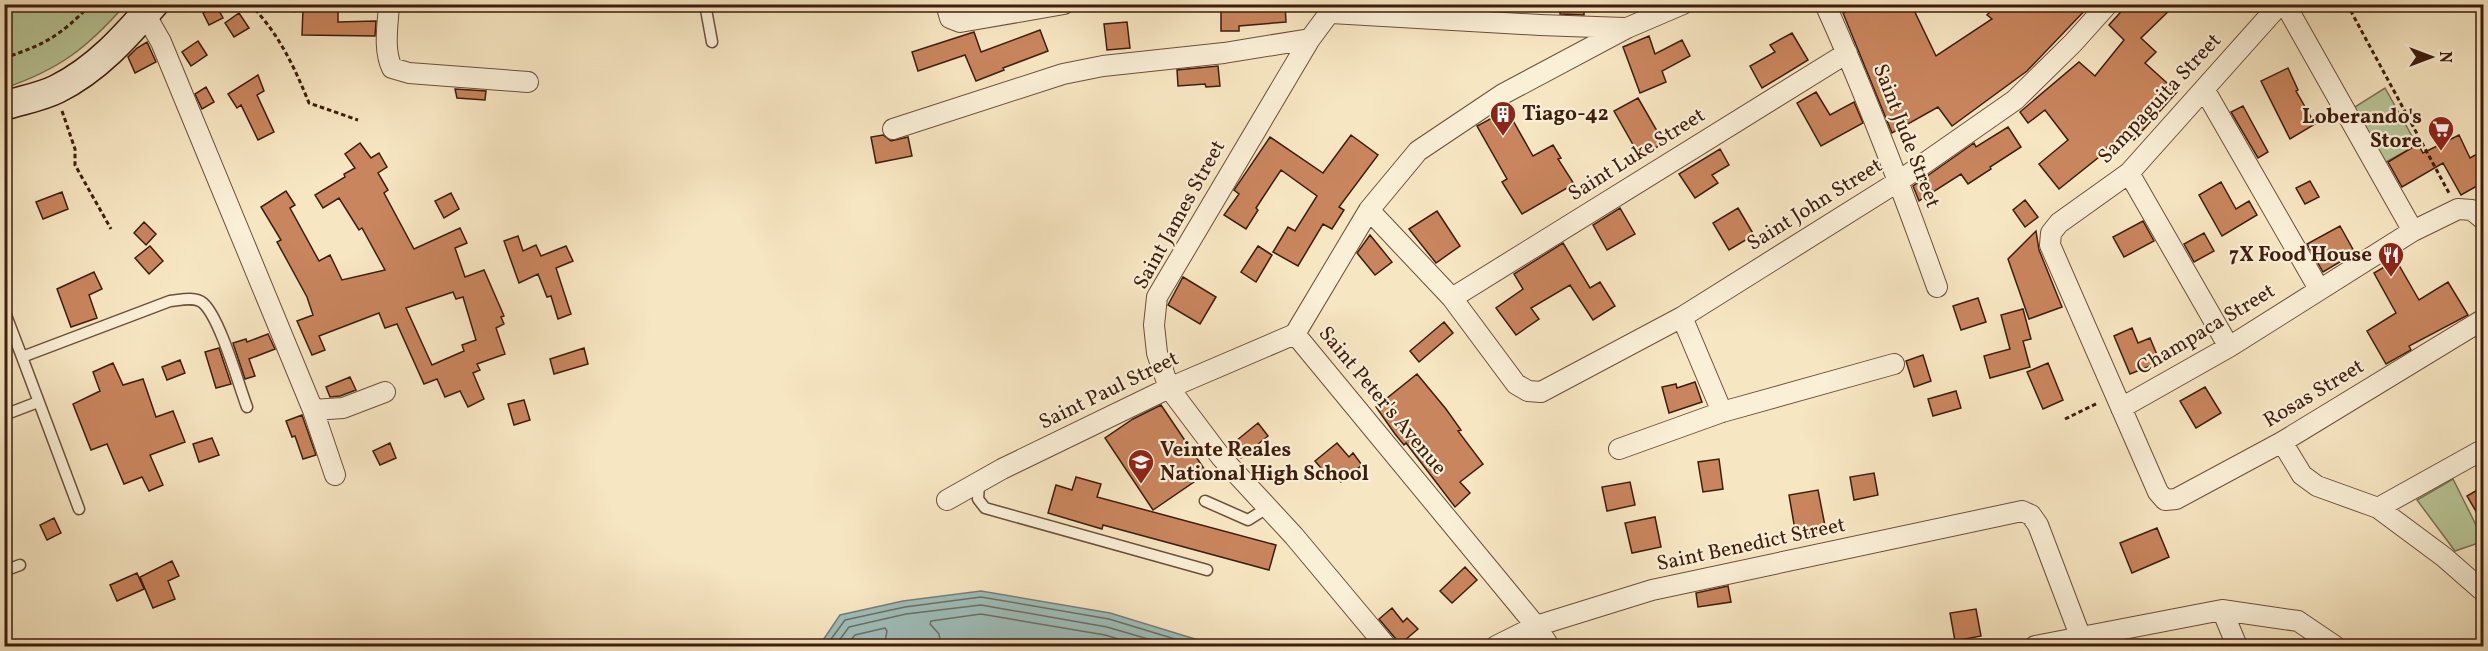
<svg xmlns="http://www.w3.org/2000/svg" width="2488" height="651" viewBox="0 0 2488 651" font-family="Vollkorn,serif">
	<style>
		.green { fill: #b8c697; stroke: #7a7252; stroke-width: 1.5 }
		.water { fill: #9ebeba; stroke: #777e75; stroke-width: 1.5 }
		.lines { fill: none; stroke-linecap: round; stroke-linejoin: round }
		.shore { stroke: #6e6e64; stroke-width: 1.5 }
		.building { fill: #c9855d; stroke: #3d1d0d; stroke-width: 1.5; fill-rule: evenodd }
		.lane-casing { stroke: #6c4f3a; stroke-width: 13 }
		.street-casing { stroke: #6c4f3a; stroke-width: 22 }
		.secondary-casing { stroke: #3d1d0d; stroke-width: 31 }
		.path { stroke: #3d1d0d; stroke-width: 3; stroke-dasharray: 4.5 3; stroke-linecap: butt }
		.lane { stroke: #faefd7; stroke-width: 10 }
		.street { stroke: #faefd7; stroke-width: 20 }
		.secondary { stroke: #faefd7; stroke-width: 28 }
		.labels { text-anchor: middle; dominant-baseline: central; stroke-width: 4.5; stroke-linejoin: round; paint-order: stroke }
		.street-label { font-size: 21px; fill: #3d1d0d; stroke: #faefd7 }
		.poi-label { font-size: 21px; font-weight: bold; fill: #3d1d0d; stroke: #faefd7; text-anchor: start }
	</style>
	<rect width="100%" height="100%" fill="#f7e6c2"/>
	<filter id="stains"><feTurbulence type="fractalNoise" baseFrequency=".00333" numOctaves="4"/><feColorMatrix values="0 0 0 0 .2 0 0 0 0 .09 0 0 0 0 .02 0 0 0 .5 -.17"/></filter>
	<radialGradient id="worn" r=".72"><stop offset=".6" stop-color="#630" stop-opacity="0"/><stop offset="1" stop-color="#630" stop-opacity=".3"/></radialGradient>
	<path class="green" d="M 5,4 L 125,4 L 125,5 C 87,48 60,69 5,88 Z
		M 2385,88 L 2417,145 L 2377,167 L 2350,110 Z
		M 2453,479 L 2484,541 L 2455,551 L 2417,500 Z"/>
	<path class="water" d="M 981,591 L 1110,613 L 1218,646 L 957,646 L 909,643 L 900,646 L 819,646 L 840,615 L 903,601 Z"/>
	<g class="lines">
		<path class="shore" d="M 826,646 L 845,620 L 905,607 L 981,597 L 1109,619 L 1198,646
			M 835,646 L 849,627 L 906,614 L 981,605 L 1107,627 L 1172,646
			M 846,646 L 855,635 L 885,628 L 887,631 L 884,646
			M 941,646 L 939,634 L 930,624 L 931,621 L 981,614 L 1105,635 L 1141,646"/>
	</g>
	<path class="building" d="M 1221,4 L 1285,4 L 1286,22 L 1239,26 L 1239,31 L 1221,31 Z
		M 1560,4 L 1584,4 L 1584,15 L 1560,14 Z
		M 1863,4 L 1911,4 L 1936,56 L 1992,19 L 1987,15 L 1997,4 L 2091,4 L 2027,71 L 1952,126 L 1938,107 L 1892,133 L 1843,13 Z
		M 2128,4 L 2176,4 L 2141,38 L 2156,52 L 2145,63 L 2177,92 L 2134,140 L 2126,132 L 2098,155 L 2099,157 L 2059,189 L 2039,164 L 2068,140 L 2045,110 L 2028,123 L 2020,112 L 2079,62 L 2095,76 L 2124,40 L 2109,25 Z
		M 216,5 L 223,18 L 209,25 L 203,13 Z
		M 303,8 L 338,9 L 338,22 L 376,21 L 375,36 L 302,35 Z
		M 239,13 L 249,28 L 234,37 L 225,23 Z
		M 1127,22 L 1130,48 L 1107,50 L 1104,24 Z
		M 1040,30 L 1048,51 L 1003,68 L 1004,70 L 976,81 L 965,55 L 918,71 L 912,52 L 974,32 L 981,52 Z
		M 1792,33 L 1808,60 L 1762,88 L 1750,66 L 1775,52 L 1770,45 Z
		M 1649,36 L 1655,54 L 1682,40 L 1690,56 L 1662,71 L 1666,82 L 1640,93 L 1623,47 Z
		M 198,41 L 207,55 L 191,66 L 182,52 Z
		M 147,42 L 156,62 L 135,73 L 128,57 L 137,48 Z
		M 1218,66 L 1220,86 L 1206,87 L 1205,84 L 1178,86 L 1177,70 Z
		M 2288,68 L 2298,90 L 2296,91 L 2315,124 L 2290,139 L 2261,81 Z
		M 258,75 L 264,91 L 257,95 L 274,132 L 258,140 L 241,105 L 237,108 L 228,94 Z
		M 206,87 L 214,102 L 202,109 L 195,94 Z
		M 455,89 L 486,91 L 485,100 L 457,98 Z
		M 1816,92 L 1830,115 L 1854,102 L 1863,123 L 1821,146 L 1797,103 Z
		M 1638,98 L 1664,143 L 1640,157 L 1614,111 Z
		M 2243,106 L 2268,152 L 2258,158 L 2231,112 Z
		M 1507,110 L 1533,156 L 1553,145 L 1561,158 L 1558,159 L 1574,184 L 1522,214 L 1502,182 L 1507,179 L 1477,126 Z
		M 2008,127 L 2021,147 L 1990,167 L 1991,169 L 1968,184 L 1961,174 L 1919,201 L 1913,186 L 1974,143 L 1976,147 Z
		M 883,135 L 891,141 L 908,137 L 912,156 L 876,163 L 871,137 Z
		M 1351,135 L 1378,155 L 1339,207 L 1344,210 L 1332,229 L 1323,224 L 1298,266 L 1273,252 L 1288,227 L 1295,231 L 1317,196 L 1281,170 L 1256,208 L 1258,210 L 1246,229 L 1224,215 L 1239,194 L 1234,190 L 1270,137 L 1323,173 Z
		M 2459,135 L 2470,158 L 2484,150 L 2484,182 L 2461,195 L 2443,163 L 2402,187 L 2388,162 L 2418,144 L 2423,153 Z
		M 360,143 L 371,158 L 379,153 L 387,167 L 378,173 L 388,190 L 384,193 L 414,249 L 460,228 L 467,243 L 455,248 L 465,277 L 484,270 L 504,316 L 501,317 L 504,324 L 496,328 L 505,354 L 477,364 L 480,370 L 473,373 L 484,399 L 468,407 L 460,391 L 445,397 L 437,379 L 424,384 L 397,324 L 385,328 L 379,313 L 319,336 L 325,350 L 312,355 L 297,321 L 313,315 L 307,297 L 277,242 L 281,240 L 261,207 L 286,191 L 295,205 L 290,208 L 319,261 L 330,255 L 342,280 L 385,270 L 362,228 L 359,230 L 339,198 L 323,208 L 315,195 L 345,177 L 344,174 L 355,168 L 345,154 ZM 453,292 L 456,299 L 463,297 L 476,340 L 462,345 L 464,351 L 432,365 L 406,308 Z
		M 1720,149 L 1729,165 L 1712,175 L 1718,183 L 1695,198 L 1679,174 Z
		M 2310,181 L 2319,197 L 2305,204 L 2296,188 Z
		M 2221,182 L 2236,209 L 2249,201 L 2257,215 L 2222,236 L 2199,195 Z
		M 62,192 L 68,209 L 43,219 L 36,202 Z
		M 451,193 L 459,209 L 444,218 L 435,201 Z
		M 2025,200 L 2038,217 L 2025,227 L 2013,210 Z
		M 1620,208 L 1635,234 L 1607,250 L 1593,225 Z
		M 1738,208 L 1754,235 L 1729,250 L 1713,223 Z
		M 1437,211 L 1460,246 L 1436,263 L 1409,229 Z
		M 2143,221 L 2154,241 L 2124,257 L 2113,237 Z
		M 144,222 L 156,234 L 146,245 L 134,233 Z
		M 2340,226 L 2355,253 L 2323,272 L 2307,244 Z
		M 2036,231 L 2039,250 L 2062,307 L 2029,319 L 2008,259 Z
		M 2204,233 L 2214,251 L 2194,262 L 2184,244 Z
		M 1370,235 L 1392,262 L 1375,275 L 1357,253 Z
		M 518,236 L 523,251 L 536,245 L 541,256 L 566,246 L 573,261 L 556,268 L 571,314 L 558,319 L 551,296 L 547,297 L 538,274 L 519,283 L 504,241 Z
		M 1563,243 L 1590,288 L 1600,282 L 1615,306 L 1593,320 L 1570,285 L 1531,308 L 1539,319 L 1516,335 L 1496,308 L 1523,289 L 1514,274 Z
		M 150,246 L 163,261 L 149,274 L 135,258 Z
		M 1258,246 L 1272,255 L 1256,282 L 1241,272 Z
		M 2396,260 L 2419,300 L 2448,282 L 2468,315 L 2409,346 L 2411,350 L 2386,364 L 2367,331 L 2396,313 L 2374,273 Z
		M 94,272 L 102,289 L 89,295 L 97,318 L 71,327 L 57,289 Z
		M 1183,277 L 1216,297 L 1200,324 L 1168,305 Z
		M 1978,298 L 1986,322 L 1961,330 L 1953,306 Z
		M 2023,309 L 2031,339 L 2023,341 L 2030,367 L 1990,378 L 1984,356 L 2010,349 L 2001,315 Z
		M 1444,322 L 1453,333 L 1419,362 L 1410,351 Z
		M 2132,328 L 2138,343 L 2150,338 L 2160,362 L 2130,374 L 2114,336 Z
		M 268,334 L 275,349 L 249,359 L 255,376 L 245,379 L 233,343 L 246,339 L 247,342 Z
		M 219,348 L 231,384 L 216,388 L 205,352 Z
		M 584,348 L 588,364 L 554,374 L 550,359 Z
		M 1923,355 L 1931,381 L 1914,387 L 1906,361 Z
		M 180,360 L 185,373 L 167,380 L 162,367 Z
		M 113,363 L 123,385 L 143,379 L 156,417 L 173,411 L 185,442 L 150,455 L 163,485 L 149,491 L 142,477 L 124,484 L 107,444 L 91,450 L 73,404 L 100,391 L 93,372 Z
		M 2048,363 L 2063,400 L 2043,409 L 2027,372 Z
		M 1417,374 L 1446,409 L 1461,430 L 1458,431 L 1483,464 L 1460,482 L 1470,493 L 1455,507 L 1406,443 L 1404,445 L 1395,434 L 1376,407 Z
		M 350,377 L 356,390 L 340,396 L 330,397 L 326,387 Z
		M 1695,382 L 1702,402 L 1669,413 L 1662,387 L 1676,384 L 1677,388 Z
		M 2205,387 L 2221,413 L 2196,428 L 2180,401 Z
		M 1956,391 L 1961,408 L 1933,416 L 1928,399 Z
		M 524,400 L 530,420 L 514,425 L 508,404 Z
		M 1161,405 L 1207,473 L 1153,510 L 1105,438 L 1133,419 Z
		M 302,415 L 316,455 L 303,459 L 295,436 L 292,437 L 286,421 Z
		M 1258,423 L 1268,436 L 1241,458 L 1231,445 Z
		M 212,438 L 219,455 L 199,462 L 193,444 Z
		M 390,443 L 396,458 L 380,465 L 373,451 Z
		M 1337,443 L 1349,457 L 1353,453 L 1362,465 L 1341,482 L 1331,469 L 1326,474 L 1315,461 Z
		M 1719,459 L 1723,489 L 1703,492 L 1698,462 Z
		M 1874,473 L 1878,495 L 1854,500 L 1850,477 Z
		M 1076,477 L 1101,484 L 1097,497 L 1276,545 L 1269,570 L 1103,525 L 1102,529 L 1048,513 L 1056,485 L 1072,490 Z
		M 1630,482 L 1635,505 L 1607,511 L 1602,487 Z
		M 2484,486 L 2484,525 L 2467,496 Z
		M 1818,490 L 1826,531 L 1796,536 L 1789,495 Z
		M 1655,517 L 1661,547 L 1632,553 L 1625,523 Z
		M 54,518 L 61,533 L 47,540 L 40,525 Z
		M 2157,528 L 2169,557 L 2132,573 L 2120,543 Z
		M 172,561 L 179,576 L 168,581 L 175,599 L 153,608 L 140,577 Z
		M 1465,567 L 1477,580 L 1452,603 L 1440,591 Z
		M 137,573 L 144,589 L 117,601 L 110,585 Z
		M 1728,586 L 1731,602 L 1698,607 L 1696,593 Z
		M 1392,608 L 1403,622 L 1407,618 L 1418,629 L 1398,646 L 1395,638 L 1379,619 Z
		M 1976,609 L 1981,636 L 1955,641 L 1950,613 Z"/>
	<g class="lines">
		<g class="lane-casing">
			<path id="lane" d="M 705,4 L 712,42
				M 294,6 L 294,4
				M 4,310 L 22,357 L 170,301 C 180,300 195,296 203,303 C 220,318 238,383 247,407
				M 22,357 L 79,509
				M 4,415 L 38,402
				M 979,484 L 978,499 L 985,508 L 1207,570
				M 1205,501 L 1248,520 L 1267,508
				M 4,571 L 20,565"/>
		</g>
		<g class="street-casing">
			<path id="street" d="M 389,4 C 388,25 383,49 392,68 L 409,73 L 528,82
				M 946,4 L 950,18 L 960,22 L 1064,4
				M 1336,4 L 1310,39 L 1157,297 L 1154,325 L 1157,353 L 1169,388 L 1221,457 L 1294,536 L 1386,646
				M 1825,4 C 1867,97 1903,192 1937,287
				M 2280,4 L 2129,173 L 2059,223 L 2051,233 L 2050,245 L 2158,492 L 2165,500 L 2176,499 L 2282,442 L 2484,319
				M 2285,4 L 2413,231
				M 1331,13 L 1540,25 L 1624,28
				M 145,14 L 161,42 L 313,410 L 335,475
				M 2204,89 L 2319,289
				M 893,129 L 1063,74 L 1103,66 L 1224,53 L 1310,39
				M 2129,173 L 2229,347
				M 1369,210 L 1452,298 L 1516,384 L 1528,391 L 1541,392 L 1682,317 L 1899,181 L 2015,100 L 2073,43 L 2108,4
				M 1452,298 L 1847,53
				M 1682,317 L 1722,412
				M 1295,334 L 1369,210 L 1418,151 L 1503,94 L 1627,28 L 1683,4
				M 1295,334 L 1536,626 L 1549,646
				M 2121,408 L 2229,347 L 2413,231 L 2458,209 L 2472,210 L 2484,220
				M 313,410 L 343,408 L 385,392
				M 2282,442 L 2302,475 L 2317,486 L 2378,508 L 2444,557 L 2484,592
				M 1619,449 L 1722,412 L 1894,364
				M 947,500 L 1002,469 L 1169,388 L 1295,334
				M 2378,508 L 2484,449
				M 2222,610 L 2237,646
				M 1496,646 L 1536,626 L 1652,590 L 2022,511 L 2031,515 L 2038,525 L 2084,646
				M 2035,646 L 2222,610 L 2298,621 L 2335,646"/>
		</g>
		<g class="secondary-casing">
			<path id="secondary" d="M 4,106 C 22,100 41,97 57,89 C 97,69 125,37 154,4"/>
		</g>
		<path class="path" d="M 250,4 C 279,34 294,66 309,103 L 358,120
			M 2347,4 L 2449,193
			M 4,58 C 46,44 60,36 91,4
			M 62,111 L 75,149 L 75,165 L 111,229
			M 2065,419 L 2098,403"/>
		<use href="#lane" class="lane"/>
		<use href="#street" class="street"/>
		<use href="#secondary" class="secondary"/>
	</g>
	<defs>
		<g id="building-pin" transform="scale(1.35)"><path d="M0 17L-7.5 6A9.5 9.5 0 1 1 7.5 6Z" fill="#8f2418" stroke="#faefd7"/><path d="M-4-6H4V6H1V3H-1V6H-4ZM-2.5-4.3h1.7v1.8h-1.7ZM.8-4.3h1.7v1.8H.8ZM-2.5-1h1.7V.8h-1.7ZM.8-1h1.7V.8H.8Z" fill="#fff"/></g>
		<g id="supermarket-pin" transform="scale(1.35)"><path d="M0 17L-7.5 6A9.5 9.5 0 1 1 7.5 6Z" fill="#8f2418" stroke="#faefd7"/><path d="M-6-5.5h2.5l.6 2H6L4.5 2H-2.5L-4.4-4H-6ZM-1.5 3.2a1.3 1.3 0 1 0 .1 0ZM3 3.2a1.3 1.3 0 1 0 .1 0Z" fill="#fff"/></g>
		<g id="restaurant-pin" transform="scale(1.35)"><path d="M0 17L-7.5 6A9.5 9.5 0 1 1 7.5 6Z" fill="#8f2418" stroke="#faefd7"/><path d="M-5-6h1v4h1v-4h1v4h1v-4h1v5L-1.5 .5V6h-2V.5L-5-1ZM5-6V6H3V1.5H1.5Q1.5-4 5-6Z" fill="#fff"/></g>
		<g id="school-pin" transform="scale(1.35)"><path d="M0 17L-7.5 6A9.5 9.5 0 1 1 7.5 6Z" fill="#8f2418" stroke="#faefd7"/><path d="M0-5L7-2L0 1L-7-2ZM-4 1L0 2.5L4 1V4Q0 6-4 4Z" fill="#fff"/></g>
	</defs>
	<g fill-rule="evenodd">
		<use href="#building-pin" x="1503" y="114"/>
		<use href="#supermarket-pin" x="2441" y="129"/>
		<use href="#restaurant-pin" x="2391" y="255"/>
		<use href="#school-pin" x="1141" y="462"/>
	</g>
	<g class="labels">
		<g class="street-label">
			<text transform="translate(2160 99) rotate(-47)">Sampaguita Street</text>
			<text transform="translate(1906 136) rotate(69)">Saint Jude Street</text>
			<text transform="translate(1637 155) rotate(-32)">Saint Luke Street</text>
			<text transform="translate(1815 205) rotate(-32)">Saint John Street</text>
			<text transform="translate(1180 215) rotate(-61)">Saint James Street</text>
			<text transform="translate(2206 330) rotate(-31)">Champaca Street</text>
			<text transform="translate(1109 391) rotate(-26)">Saint Paul Street</text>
			<text transform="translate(2314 394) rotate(-31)">Rosas Street</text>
			<text transform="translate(1382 401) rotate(50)">Saint Peter's Avenue</text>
			<text transform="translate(1751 545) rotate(-12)">Saint Benedict Street</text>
		</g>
		<g class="poi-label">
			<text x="1522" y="114">Tiago-42</text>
			<text x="2422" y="117" text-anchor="end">Loberando's<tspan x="2422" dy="24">Store</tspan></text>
			<text x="2372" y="255" text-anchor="end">7X Food House</text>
			<text x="1160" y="450">Veinte Reales<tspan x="1160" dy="24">National High School</tspan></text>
		</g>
	</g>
	<rect width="2488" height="651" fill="none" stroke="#f7e6c2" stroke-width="24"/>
	<rect x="6" y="6" width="2476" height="639" fill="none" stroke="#3d1d0d" stroke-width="3"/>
	<rect x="12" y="12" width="2464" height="627" fill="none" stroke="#3d1d0d" stroke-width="1.5"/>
	<g transform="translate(2431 57) rotate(90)" stroke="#faefd7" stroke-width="4.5" paint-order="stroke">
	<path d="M0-4.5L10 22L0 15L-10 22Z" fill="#3d1d0d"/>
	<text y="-9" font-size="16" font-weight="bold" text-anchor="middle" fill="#3d1d0d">N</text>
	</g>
	<rect width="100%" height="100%" filter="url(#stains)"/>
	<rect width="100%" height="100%" fill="url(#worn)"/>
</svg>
